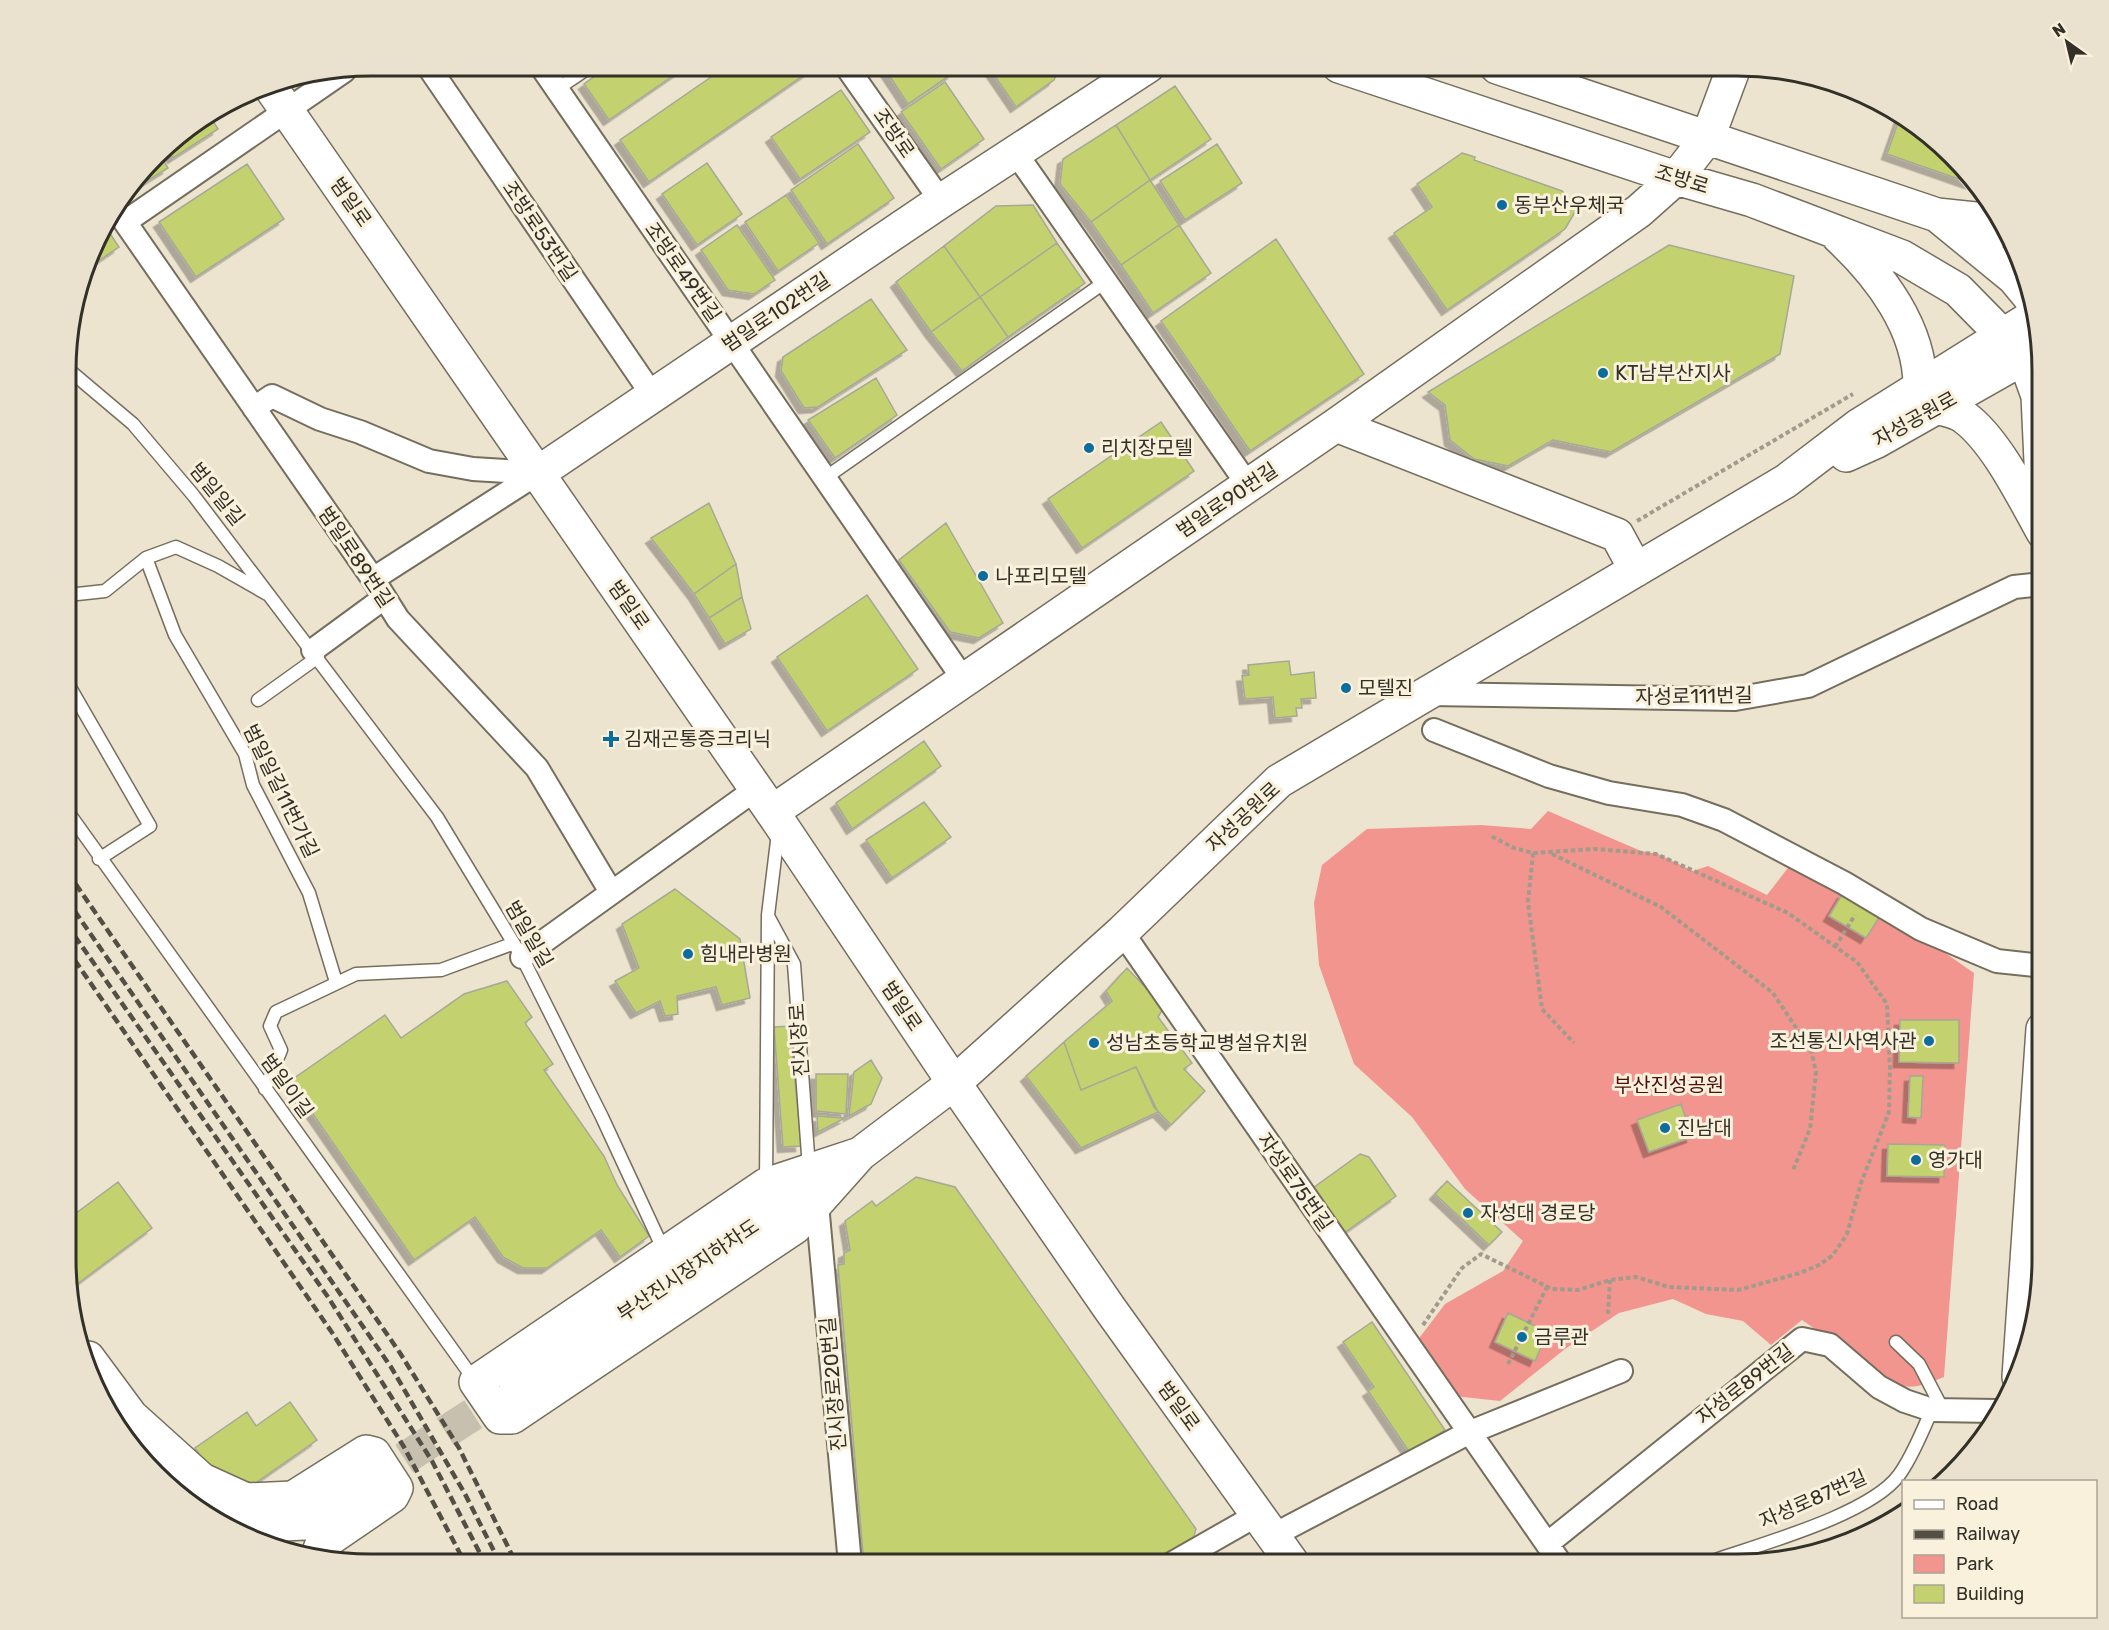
<svg xmlns="http://www.w3.org/2000/svg" width="2109" height="1630" viewBox="0 0 2109 1630" font-family="Rubik,'Noto Sans KR',sans-serif">
	<style>
		.green { fill: #f2958e }
		.building { fill: #c3d26e; stroke: #a5a996; stroke-width: 1.5; filter: url(#shadow) }
		.lines { fill: none; stroke-linecap: round; stroke-linejoin: round }
		.secondary-tunnel { stroke: #c8c0ae; stroke-width: 33; stroke-dasharray: 33 16; stroke-linecap: butt }
		.lane-casing { stroke: #766e5d; stroke-width: 15 }
		.street-casing { stroke: #766e5d; stroke-width: 26 }
		.secondary-casing { stroke: #766e5d; stroke-width: 36 }
		.path { stroke: #a29b8c; stroke-width: 4; stroke-dasharray: 4.5 3; stroke-linecap: butt }
		.lane { stroke: #fff; stroke-width: 12 }
		.street { stroke: #fff; stroke-width: 22 }
		.secondary { stroke: #fff; stroke-width: 33 }
		.rail { stroke: #534f45; stroke-width: 4.5; stroke-dasharray: 9 4.5; stroke-linecap: butt }
		.poi-dot { fill: #0c6c9b; stroke: #faf1dd; stroke-width: 2 }
		.labels { text-anchor: middle; dominant-baseline: central; stroke-width: 6; stroke-linejoin: round; paint-order: stroke }
		.street-label { font-size: 20px; fill: #333028; stroke: #faf1dd }
		.poi-label { font-size: 20px; fill: #333028; stroke: #faf1dd; text-anchor: start }
		.park-label { font-size: 20px; fill: #4e0f0f; stroke: #faf1dd }
		.rim { fill: none; stroke: #333028; stroke-width: 3 }
	</style>
	<defs>
		<filter id="shadow"><feDropShadow dx="-5.5" dy="5.5" stdDeviation="0" flood-color="#0004"/></filter>
	</defs>
	<rect width="100%" height="100%" fill="#ede4d0"/>
	<path class="green" d="M 1548,811 L 1641,851 L 1658,854 L 1693,871 L 1708,866 L 1767,895 L 1794,860 L 1892,916 L 1974,973 L 1944,1377 C 1932,1382 1916,1389 1903,1386 C 1874,1379 1830,1338 1802,1320 L 1771,1345 L 1743,1321 L 1706,1314 L 1673,1299 L 1619,1313 L 1565,1349 L 1500,1401 L 1454,1396 L 1417,1341 L 1445,1304 L 1503,1271 L 1523,1241 L 1465,1189 L 1412,1117 L 1354,1064 L 1319,965 L 1314,903 L 1322,865 L 1367,829 L 1481,825 L 1531,829 Z"/>
	<path class="building" d="M 609,66 L 687,66 L 609,120 L 584,84 Z
		M 727,66 L 817,66 L 649,182 L 620,140 Z
		M 883,66 L 948,66 L 953,73 L 908,104 Z
		M 988,66 L 1060,66 L 1054,80 L 1016,107 Z
		M 945,82 L 984,139 L 941,169 L 901,112 Z
		M 1175,86 L 1211,139 L 1150,180 L 1116,125 Z
		M 841,90 L 870,132 L 800,179 L 771,137 Z
		M 1900,117 L 1939,142 L 1970,183 L 1887,154 Z
		M 211,118 L 218,129 L 173,158 L 166,147 L 170,142 Z
		M 1116,125 L 1150,180 L 1091,222 L 1060,184 L 1063,159 Z
		M 858,144 L 894,198 L 827,244 L 791,190 Z
		M 1217,144 L 1242,183 L 1185,220 L 1160,181 Z
		M 1462,153 L 1475,157 L 1474,160 L 1562,191 L 1574,204 L 1575,212 L 1565,229 L 1447,310 L 1394,233 L 1432,207 L 1417,184 Z
		M 160,155 L 168,168 L 131,191 L 130,191 Z
		M 707,163 L 742,214 L 697,245 L 662,194 Z
		M 247,164 L 284,219 L 196,277 L 159,222 Z
		M 1150,180 L 1179,225 L 1121,265 L 1091,222 Z
		M 786,195 L 819,243 L 778,271 L 745,222 Z
		M 1033,205 L 1057,243 L 980,297 L 944,246 L 996,206 Z
		M 737,225 L 775,280 L 754,294 L 728,290 L 701,250 Z
		M 1179,225 L 1211,273 L 1153,313 L 1121,265 Z
		M 105,226 L 119,247 L 91,266 Z
		M 1276,239 L 1364,374 L 1250,451 L 1161,321 Z
		M 1057,243 L 1085,283 L 1008,337 L 980,297 Z
		M 1669,245 L 1794,276 L 1780,354 L 1611,452 L 1553,440 L 1508,466 L 1474,459 L 1450,440 L 1445,405 L 1428,392 Z
		M 944,246 L 980,297 L 931,332 L 896,282 Z
		M 980,297 L 1008,337 L 962,371 L 931,332 Z
		M 871,299 L 907,350 L 818,407 L 804,408 L 781,371 L 783,357 Z
		M 876,378 L 897,415 L 835,458 L 808,420 Z
		M 1161,422 L 1194,471 L 1082,548 L 1048,499 Z
		M 709,503 L 736,564 L 694,594 L 651,538 Z
		M 946,523 L 1003,623 L 979,638 L 950,632 L 899,560 Z
		M 736,564 L 742,597 L 709,618 L 694,594 Z
		M 867,595 L 918,669 L 827,731 L 777,657 Z
		M 742,597 L 751,629 L 725,644 L 709,618 Z
		M 1289,661 L 1291,675 L 1314,672 L 1316,698 L 1301,699 L 1302,708 L 1296,708 L 1297,716 L 1275,718 L 1273,697 L 1245,699 L 1242,676 L 1249,675 L 1248,665 Z
		M 924,741 L 941,766 L 852,829 L 836,803 Z
		M 924,802 L 951,837 L 892,878 L 866,840 Z
		M 675,889 L 740,939 L 750,998 L 722,1005 L 716,987 L 677,996 L 678,1014 L 665,1016 L 660,1001 L 636,1013 L 615,981 L 639,968 L 622,924 Z
		M 1843,893 L 1880,916 L 1866,938 L 1829,916 Z
		M 1127,968 L 1164,1007 L 1158,1017 L 1192,1063 L 1184,1069 L 1205,1091 L 1171,1125 L 1154,1107 L 1136,1067 L 1081,1090 L 1064,1042 L 1112,1001 L 1106,991 Z
		M 507,981 L 532,1017 L 525,1023 L 553,1064 L 544,1070 L 604,1156 L 617,1185 L 649,1236 L 620,1257 L 601,1230 L 547,1268 L 523,1268 L 503,1257 L 475,1217 L 414,1260 L 290,1081 L 385,1015 L 401,1038 L 464,994 Z
		M 1900,1020 L 1959,1020 L 1959,1063 L 1899,1062 Z
		M 790,1026 L 801,1146 L 783,1147 L 774,1027 Z
		M 1064,1042 L 1081,1090 L 1136,1067 L 1158,1112 L 1081,1148 L 1026,1076 Z
		M 871,1060 L 882,1078 L 871,1104 L 849,1116 L 854,1072 Z
		M 816,1074 L 848,1074 L 846,1114 L 816,1111 Z
		M 1910,1076 L 1923,1076 L 1921,1118 L 1908,1117 Z
		M 1681,1104 L 1692,1137 L 1649,1152 L 1637,1120 Z
		M 817,1116 L 845,1118 L 818,1132 Z
		M 1888,1144 L 1945,1145 L 1944,1177 L 1887,1176 Z
		M 1360,1154 L 1369,1157 L 1396,1196 L 1344,1233 L 1313,1188 Z
		M 916,1177 L 955,1187 L 1196,1529 L 1193,1539 L 1147,1564 L 864,1564 L 838,1265 L 844,1264 L 844,1253 L 850,1250 L 845,1221 L 872,1201 L 876,1206 Z
		M 1447,1181 L 1502,1232 L 1489,1245 L 1435,1194 Z
		M 118,1182 L 152,1228 L 76,1285 L 67,1273 L 67,1220 Z
		M 1508,1313 L 1548,1332 L 1535,1361 L 1495,1342 Z
		M 1372,1322 L 1445,1430 L 1410,1453 L 1368,1391 L 1374,1387 L 1343,1342 Z
		M 290,1402 L 317,1440 L 250,1487 L 210,1470 L 195,1448 L 247,1412 L 256,1426 Z"/>
	<g class="lines">
		<path class="secondary-tunnel" d="M 363,1485 L 514,1388"/>
		<g class="lane-casing">
			<path id="lane" d="M 557,89 L 591,66
				M 69,370 L 133,424 L 194,496 L 437,817 L 522,957 L 602,1117 L 665,1253
				M 825,478 L 1105,282
				M 146,558 L 175,635 L 245,754 L 253,785 L 309,893 L 336,982
				M 68,595 L 105,591 L 146,558 L 176,547 L 218,566 L 267,594
				M 68,684 L 150,826 L 99,859
				M 258,700 L 318,657
				M 68,812 L 475,1381
				M 768,916 L 794,964 L 809,1168
				M 265,1089 L 281,1050 L 270,1026 L 276,1012 L 356,974 L 441,970 L 512,944
				M 766,1184 L 768,915 L 778,833
				M 1896,1342 L 1919,1364 L 1943,1410
				M 1704,1564 C 1753,1546 1869,1516 1899,1475 C 1913,1456 1922,1431 1932,1410"/>
		</g>
		<g class="street-casing">
			<path id="street" d="M 428,66 L 653,396
				M 541,66 L 964,680
				M 846,66 L 941,201
				M 1015,152 L 1248,485
				M 116,209 L 373,579 L 398,619 L 537,768 L 611,892
				M 125,222 L 344,71
				M 254,408 L 272,396 L 320,419 L 360,432 L 429,461 L 473,469 L 538,473
				M 373,579 L 538,473
				M 313,650 L 384,598
				M 1429,694 L 1735,699 L 1808,686 L 2014,587 L 2043,584
				M 1434,730 L 1549,776 L 1609,793 L 1682,805 L 1724,820 L 1844,883 L 1921,929 L 1997,961 L 2043,966
				M 1122,932 L 1561,1564
				M 522,957 L 756,789
				M 817,1204 L 850,1564
				M 1272,1536 L 1468,1433 L 1621,1371
				M 1547,1544 L 1802,1339 L 1830,1345 L 1879,1387 L 1905,1401 L 1932,1410 L 1997,1411
				M 1171,1564 L 1257,1515"/>
		</g>
		<g class="secondary-casing">
			<path id="secondary" d="M 1339,66 L 1676,178 L 1752,200 L 1902,257 L 1958,290 L 2024,357 L 2038,396 L 2043,505
				M 1497,67 L 1937,215 L 2014,278 L 2033,301
				M 269,85 L 779,822 L 954,1083 L 1110,1309 L 1293,1564
				M 1937,215 L 1975,219 L 2007,231
				M 1838,236 C 1880,275 1921,329 1920,388
				M 1938,407 C 1946,410 1958,412 1964,417 C 1996,440 2024,498 2043,532
				M 1336,425 L 1617,535 L 1636,570
				M 1846,455 L 1877,441 L 2041,348
				M 538,473 L 941,201 L 1148,66
				M 772,812 L 1336,425 L 1639,211 L 1676,178 L 1708,137 L 1734,67
				M 860,1154 L 795,1227 L 512,1417 L 500,1417 L 476,1382 L 766,1185 Z
				M 88,1358 L 131,1416 L 179,1494
				M 2019,1377 L 2043,1029
				M 516,1387 L 860,1154 L 954,1083 L 1122,932 L 1279,781 L 1786,481 L 1858,426 L 2037,314
				M 131,1416 L 202,1480 L 246,1500 L 293,1498 L 366,1452 L 374,1454 L 396,1488 L 392,1496 L 322,1544 L 318,1555
				M 193,1502 L 242,1526 L 304,1523
				M 304,1523 L 363,1485"/>
		</g>
		<path class="path" d="M 1637,521 L 1853,394
			M 1533,853 L 1528,902 L 1542,1009 L 1574,1043
			M 1552,854 L 1661,907 L 1773,993 L 1811,1050 L 1816,1072 L 1810,1129 L 1793,1170
			M 1835,947 L 1855,915
			M 1608,1314 L 1610,1280
			M 1423,1325 L 1462,1268 L 1481,1254 L 1552,1289 L 1578,1290 L 1610,1280 L 1636,1277 L 1669,1287 L 1738,1290 L 1800,1273 L 1819,1265 L 1833,1255 L 1847,1234 L 1861,1183 L 1889,1112 L 1890,1068 L 1887,1004 L 1857,962 L 1788,913 L 1656,854 L 1595,849 L 1533,853 L 1514,848 L 1489,835
			M 1508,1364 L 1547,1287"/>
		<use href="#lane" class="lane"/>
		<use href="#street" class="street"/>
		<use href="#secondary" class="secondary"/>
		<path class="rail" d="M 68,873 L 400,1353 L 459,1448 L 516,1563
			M 67,900 L 391,1367 L 465,1494 L 500,1563
			M 67,925 L 328,1297 L 432,1461 L 485,1563
			M 67,949 L 333,1334 L 404,1447 L 465,1563"/>
	</g>
	<g class="poi-dot">
		<circle cx="1502" cy="205" r="6"/>
		<circle cx="1603" cy="373" r="6"/>
		<circle cx="1089" cy="448" r="6"/>
		<circle cx="983" cy="576" r="6"/>
		<circle cx="1346" cy="688" r="6"/>
		<path d="M608 730h6v6h6v6h-6v6h-6v-6h-6v-6h6z"/>
		<circle cx="688" cy="954" r="6"/>
		<circle cx="1929" cy="1041" r="6"/>
		<circle cx="1094" cy="1043" r="6"/>
		<circle cx="1665" cy="1128" r="6"/>
		<circle cx="1916" cy="1160" r="6"/>
		<circle cx="1468" cy="1213" r="6"/>
		<circle cx="1522" cy="1337" r="6"/>
	</g>
	<g class="labels">
		<g class="street-label">
			<text transform="translate(894 133) rotate(55)">조방로</text>
			<text transform="translate(1682 179) rotate(17)">조방로</text>
			<text transform="translate(351 202) rotate(55)">범일로</text>
			<text transform="translate(540 231) rotate(56)">조방로53번길</text>
			<text transform="translate(683 272) rotate(55)">조방로49번길</text>
			<text transform="translate(776 312) rotate(-34)">범일로102번길</text>
			<text transform="translate(1915 419) rotate(-29)">자성공원로</text>
			<text transform="translate(217 494) rotate(51)">범일일길</text>
			<text transform="translate(1227 500) rotate(-34)">범일로90번길</text>
			<text transform="translate(356 557) rotate(56)">범일로89번길</text>
			<text transform="translate(629 605) rotate(55)">범일로</text>
			<text transform="translate(1694 696) rotate(-1)">자성로111번길</text>
			<text transform="translate(281 791) rotate(64)">범일일길11번가길</text>
			<text transform="translate(1243 817) rotate(-43)">자성공원로</text>
			<text transform="translate(529 934) rotate(60)">범일일길</text>
			<text transform="translate(902 1006) rotate(56)">범일로</text>
			<text transform="translate(799 1040) rotate(-94)">진시장로</text>
			<text transform="translate(287 1086) rotate(54)">범일이길</text>
			<text transform="translate(1295 1182) rotate(55)">자성로75번길</text>
			<text transform="translate(688 1270) rotate(-34)">부산진시장지하차도</text>
			<text transform="translate(833 1384) rotate(-95)">진시장로20번길</text>
			<text transform="translate(1745 1384) rotate(-38)">자성로89번길</text>
			<text transform="translate(1179 1406) rotate(54)">범일로</text>
			<text transform="translate(1813 1499) rotate(-24)">자성로87번길</text>
		</g>
		<g class="poi-label">
			<text x="1514" y="205">동부산우체국</text>
			<text x="1615" y="373">KT남부산지사</text>
			<text x="1101" y="448">리치장모텔</text>
			<text x="995" y="576">나포리모텔</text>
			<text x="1358" y="688">모텔진</text>
			<text x="624" y="739">김재곤통증크리닉</text>
			<text x="700" y="954">힘내라병원</text>
			<text x="1917" y="1041" text-anchor="end">조선통신사역사관</text>
			<text x="1106" y="1043">성남초등학교병설유치원</text>
			<text x="1677" y="1128">진남대</text>
			<text x="1928" y="1160">영가대</text>
			<text x="1480" y="1213">자성대 경로당</text>
			<text x="1534" y="1337">금루관</text>
		</g>
		<g class="park-label">
			<text x="1669" y="1085">부산진성공원</text>
		</g>
	</g>
	<path d="M0 0H2109V1630H0ZM371 76H1737A295 295 0 0 1 2032 371V1259A295 295 0 0 1 1737 1554H371A295 295 0 0 1 76 1259V371A295 295 0 0 1 371 76Z" fill="#eae2cf" fill-rule="evenodd"/>
	<path class="rim" d="M371 76H1737A295 295 0 0 1 2032 371V1259A295 295 0 0 1 1737 1554H371A295 295 0 0 1 76 1259V371A295 295 0 0 1 371 76Z"/>
	<rect x="1902" y="1480" width="195" height="138" fill="#faf1dd" stroke="#aaa495" stroke-width="1.5"/>
	<rect x="1914" y="1500" width="30" height="9" fill="#ffffff" stroke="#aaa495" stroke-width="1.5"/>
	<text x="1956" y="1510" font-size="18" fill="#333028">Road</text>
	<rect x="1914" y="1530" width="30" height="9" fill="#534f45" stroke="#aaa495" stroke-width="1.5"/>
	<text x="1956" y="1540" font-size="18" fill="#333028">Railway</text>
	<rect x="1914" y="1555" width="30" height="18" fill="#f2958e" stroke="#aaa495" stroke-width="1.5"/>
	<text x="1956" y="1570" font-size="18" fill="#333028">Park</text>
	<rect x="1914" y="1585" width="30" height="18" fill="#c3d26e" stroke="#aaa495" stroke-width="1.5"/>
	<text x="1956" y="1600" font-size="18" fill="#333028">Building</text>
	<g transform="translate(2067 42) rotate(326)" stroke="#faf1dd" stroke-width="4.5" paint-order="stroke">
	<path d="M0-4.5L10 22L0 15L-10 22Z" fill="#333028"/>
	<text y="-9" font-size="16" font-weight="bold" text-anchor="middle" fill="#333028">N</text>
	</g>
</svg>
